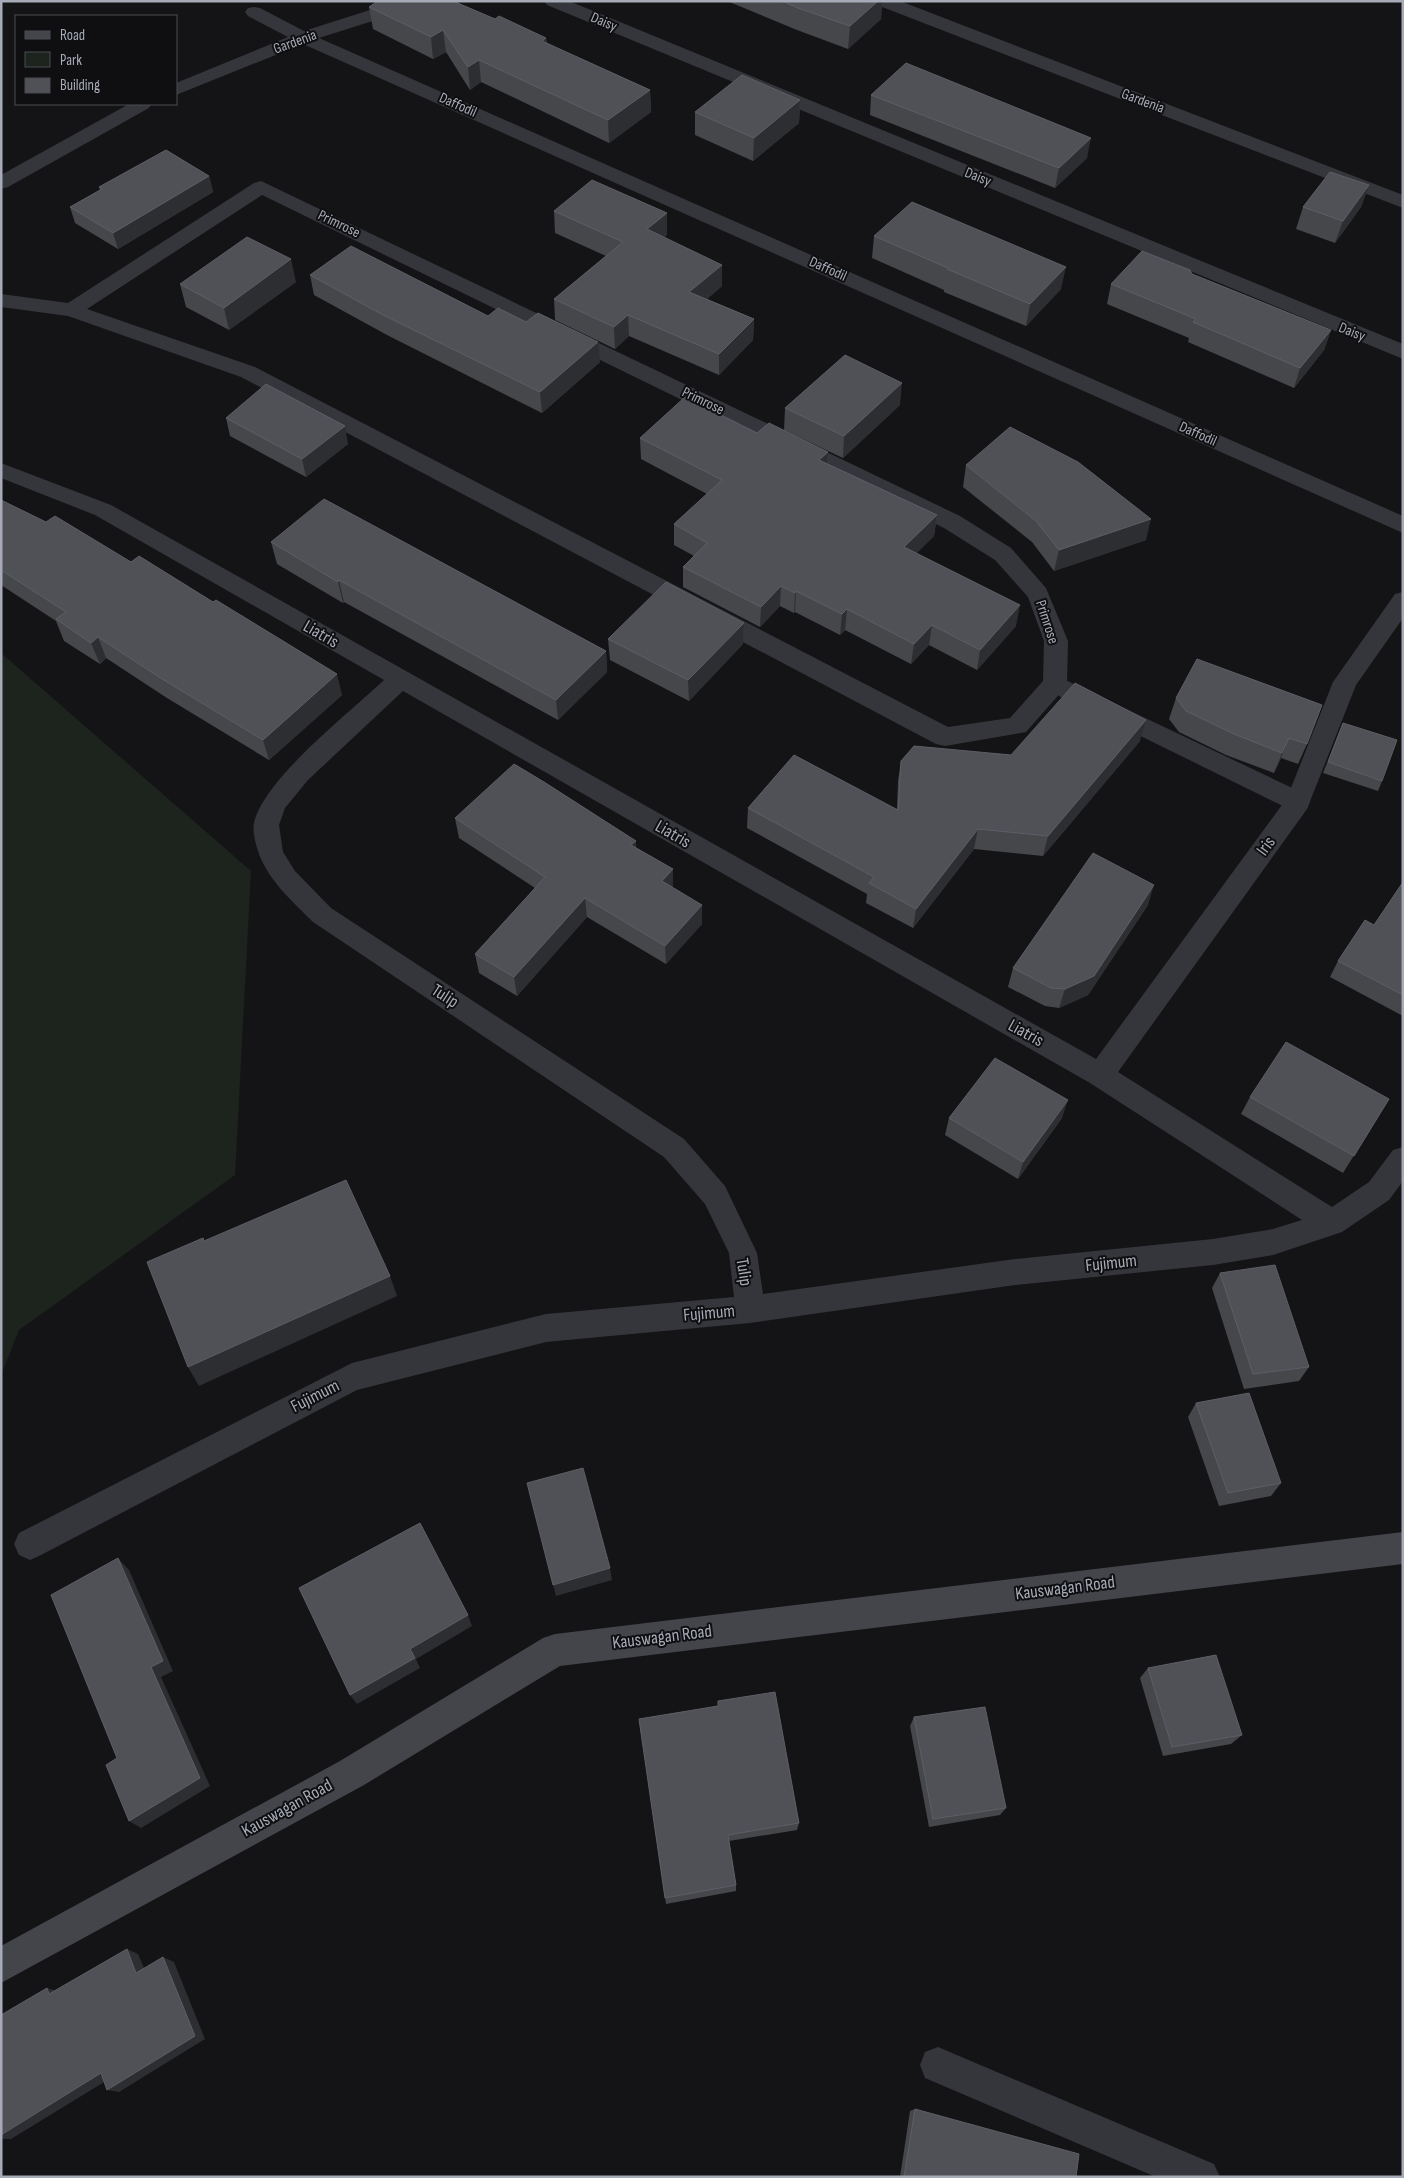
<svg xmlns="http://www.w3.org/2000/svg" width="1404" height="2178" viewBox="0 0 1404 2178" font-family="'Sofia Sans Condensed',sans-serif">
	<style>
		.green { fill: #1c241d }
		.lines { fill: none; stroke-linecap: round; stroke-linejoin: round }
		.lane { fill: #35363b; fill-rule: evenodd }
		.street { fill: #35363b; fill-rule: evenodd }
		.secondary { fill: #43454b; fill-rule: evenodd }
		.wall { fill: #45474b }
		.shaded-wall { fill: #2d2e31 }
		.building { fill: #505157; stroke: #5d5f66 }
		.labels { text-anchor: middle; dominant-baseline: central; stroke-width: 4; stroke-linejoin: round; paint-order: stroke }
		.far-street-label { font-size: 15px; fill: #a6abb7; stroke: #0f0f11 }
		.street-label { font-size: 18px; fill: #a6abb7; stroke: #0f0f11 }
	</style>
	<rect width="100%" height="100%" fill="#141416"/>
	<path class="green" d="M 1,653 L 251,871 L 235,1175 L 19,1330 L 1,1375 Z"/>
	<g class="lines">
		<path class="lane" d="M 1055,675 L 1307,795 L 1310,802 L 1307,809 L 1298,812 L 1289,809 L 1047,690 L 1043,684 L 1047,678 Z"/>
		<path class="street" d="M 398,1 L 426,1 L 423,5 L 319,38 L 1403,516 L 1403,533 L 303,44 L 176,95 L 176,83 L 288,37 L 248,16 L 245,12 L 248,8 L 254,7 L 260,8 L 304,31 Z
			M 544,1 L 569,1 L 1403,344 L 1403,359 L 547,5 Z
			M 874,1 L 900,1 L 1403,195 L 1403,208 L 877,5 Z
			M 129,104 L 151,104 L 149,108 L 8,187 L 1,189 L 1,175 Z
			M 261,181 L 960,516 L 1011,548 L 1046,588 L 1068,641 L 1067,684 L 1063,690 L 1026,732 L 945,746 L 936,744 L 241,377 L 68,316 L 1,307 L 1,294 L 68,303 L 254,183 ZM 262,195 L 944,528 L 995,560 L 1028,597 L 1044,641 L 1043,681 L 1010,718 L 948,727 L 255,367 L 87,309 Z
			M 1,463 L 111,505 L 1096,1059 L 1287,798 L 1333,682 L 1395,594 L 1403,592 L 1403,618 L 1356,685 L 1307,809 L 1118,1072 L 1332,1207 L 1369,1182 L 1393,1150 L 1403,1147 L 1403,1181 L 1389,1200 L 1342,1232 L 1273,1255 L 1213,1265 L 1015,1285 L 750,1323 L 546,1342 L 357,1390 L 41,1555 L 30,1560 L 19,1555 L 14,1544 L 19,1533 L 352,1363 L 546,1314 L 734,1297 L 729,1253 L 705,1204 L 664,1157 L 313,922 C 293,902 269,881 259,854 C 256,846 252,831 254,823 C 264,779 349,713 384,680 L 95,515 L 1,478 ZM 403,691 L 1090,1083 L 1302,1220 L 1273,1229 L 1213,1239 L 1015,1259 L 763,1294 L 757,1253 L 725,1186 L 684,1139 L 331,908 L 295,871 L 283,852 L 279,825 L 285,808 L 308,780 Z
			M 938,2047 L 1214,2164 L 1220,2177 L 1156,2177 L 925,2078 L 920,2065 L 925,2052 Z"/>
		<path class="secondary" d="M 1403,1532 L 1403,1564 L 560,1666 L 364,1785 L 1,1983 L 1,1946 L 340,1761 L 543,1638 L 555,1634 Z"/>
	</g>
	<path class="wall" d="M 727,1 L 882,1 L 881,19 L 848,49 L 797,30 Z
		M 369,7 L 495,19 L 546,38 L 547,44 L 650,90 L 651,112 L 609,143 L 481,82 L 470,90 L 446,52 L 433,59 L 373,29 Z
		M 871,95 L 1087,158 L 1055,188 L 870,115 Z
		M 800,100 L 799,123 L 753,161 L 695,135 L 695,112 Z
		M 209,176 L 213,192 L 118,249 L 75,223 L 70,207 L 100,190 L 99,187 Z
		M 1369,185 L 1361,207 L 1335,243 L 1296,229 L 1303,207 Z
		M 554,211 L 667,213 L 667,235 L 664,237 L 722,286 L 707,299 L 754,319 L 753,340 L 719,375 L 629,336 L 615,349 L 555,320 L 554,299 L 606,256 L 555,233 Z
		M 874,236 L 1061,289 L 1026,326 L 944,292 L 944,290 L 872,258 Z
		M 1192,274 L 1331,330 L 1324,350 L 1294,388 L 1188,342 L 1189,338 L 1107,304 L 1111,284 Z
		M 310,275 L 488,316 L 600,362 L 542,413 L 387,335 L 314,295 Z
		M 296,282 L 229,330 L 186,307 L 180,284 Z
		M 900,405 L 843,458 L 784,430 L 785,408 Z
		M 226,418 L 348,444 L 306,477 L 230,436 Z
		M 757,433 L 828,452 L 827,464 L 937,515 L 934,536 L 916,553 L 1016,626 L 977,670 L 929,645 L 911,664 L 845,630 L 840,635 L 795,612 L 794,613 L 780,606 L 760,627 L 683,587 L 683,567 L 694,556 L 674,545 L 674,524 L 707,494 L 641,459 L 640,438 Z
		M 966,465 L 1146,540 L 1054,571 L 1032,542 L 963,487 Z
		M 1,500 L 342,695 L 269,760 L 167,698 L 106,658 L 100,664 L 64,641 L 56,621 L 1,585 Z
		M 271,542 L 606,651 L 607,672 L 558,720 L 344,602 L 343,603 L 277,564 Z
		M 744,623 L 743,644 L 689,701 L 610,660 L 608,639 Z
		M 1176,698 L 1307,744 L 1298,764 L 1281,758 L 1274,773 L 1226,755 L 1179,732 L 1169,719 Z
		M 1343,723 L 1382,781 L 1378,791 L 1323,773 Z
		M 1140,741 L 1043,856 L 974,849 L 913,928 L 866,903 L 867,894 L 747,828 L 748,808 L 897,809 L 898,781 L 901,761 L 1011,755 Z
		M 455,818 L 636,848 L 673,869 L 673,888 L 702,924 L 666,964 L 587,917 L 517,996 L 479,973 L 475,954 L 535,888 L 459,838 Z
		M 1403,882 L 1403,1016 L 1330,977 L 1338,961 L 1374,925 Z
		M 1148,905 L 1088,995 L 1059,1008 L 1045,1006 L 1008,987 L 1013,968 Z
		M 1250,1097 L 1389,1099 L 1343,1173 L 1241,1114 Z
		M 949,1118 L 1062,1118 L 1018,1179 L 945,1135 Z
		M 1220,1273 L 1309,1367 L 1299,1381 L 1244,1389 L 1212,1288 Z
		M 1196,1403 L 1281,1483 L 1271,1496 L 1219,1506 L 1188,1417 Z
		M 1148,1668 L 1242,1735 L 1231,1744 L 1163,1756 L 1140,1678 Z
		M 718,1701 L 799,1823 L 797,1830 L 729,1841 L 736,1885 L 736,1891 L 666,1904 L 639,1719 L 718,1706 Z
		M 914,1717 L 1006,1808 L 1000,1815 L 929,1827 L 910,1726 Z
		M 915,2109 L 1076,2177 L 900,2177 L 910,2111 Z"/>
	<path class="shaded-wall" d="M 878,1 L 882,1 L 881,19 L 848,49 L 850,26 Z
		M 443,30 L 446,52 L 433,59 L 431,37 Z
		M 546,38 L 548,61 L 542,41 Z
		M 479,60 L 481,82 L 470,90 L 468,67 Z
		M 650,90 L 651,112 L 609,143 L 608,120 Z
		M 800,100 L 799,123 L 753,161 L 754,138 Z
		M 1091,138 L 1087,158 L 1055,188 L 1059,168 Z
		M 209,176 L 213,192 L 118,249 L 113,233 Z
		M 1369,185 L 1361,207 L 1335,243 L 1343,221 Z
		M 667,213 L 667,235 L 648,251 L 647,229 Z
		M 291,259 L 296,282 L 229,330 L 224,308 Z
		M 722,265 L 722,286 L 690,313 L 689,292 Z
		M 1066,267 L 1061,289 L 1026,326 L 1030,304 Z
		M 628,315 L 629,336 L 615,349 L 614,327 Z
		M 754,319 L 753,340 L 719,375 L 719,354 Z
		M 1331,330 L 1324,350 L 1294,388 L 1300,368 Z
		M 598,342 L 600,362 L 542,413 L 540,392 Z
		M 902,383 L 900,405 L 843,458 L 844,436 Z
		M 345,426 L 348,444 L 306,477 L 302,459 Z
		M 828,452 L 826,473 L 819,460 Z
		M 937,515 L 934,536 L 902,568 L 904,547 Z
		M 1151,519 L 1146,540 L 1054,571 L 1059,550 Z
		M 339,580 L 344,602 L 343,603 L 338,582 Z
		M 781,586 L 780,606 L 760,627 L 761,607 Z
		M 796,591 L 795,612 L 794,613 L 795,593 Z
		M 1020,605 L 1016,626 L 977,670 L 980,650 Z
		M 847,609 L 845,630 L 840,635 L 842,614 Z
		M 744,623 L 743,644 L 689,701 L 688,680 Z
		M 932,625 L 929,645 L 911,664 L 914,644 Z
		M 98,637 L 106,658 L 100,664 L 91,643 Z
		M 606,651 L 607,672 L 558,720 L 556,700 Z
		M 337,674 L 342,695 L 269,760 L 263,740 Z
		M 1146,720 L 1140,741 L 1043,856 L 1048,836 Z
		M 1289,738 L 1281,758 L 1274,773 L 1282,753 Z
		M 978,829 L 974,849 L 913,928 L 916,909 Z
		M 636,841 L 637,860 L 631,845 Z
		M 673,869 L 673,888 L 662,881 Z
		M 1154,885 L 1148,905 L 1088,995 L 1059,1008 L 1065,989 Z
		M 585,898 L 587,917 L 517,996 L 514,977 Z
		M 702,905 L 702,924 L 666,964 L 665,946 Z
		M 1068,1100 L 1062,1118 L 1018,1179 L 1023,1162 Z
		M 390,1276 L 397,1296 L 199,1386 L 188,1367 Z
		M 118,1558 L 129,1570 L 173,1671 L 161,1677 L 210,1786 L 141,1828 L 129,1821 L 151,1667 Z
		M 610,1568 L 612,1580 L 556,1596 L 553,1585 Z
		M 468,1615 L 472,1626 L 416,1659 L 420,1668 L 357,1704 L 350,1695 L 410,1649 Z
		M 127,1949 L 138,1954 L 148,1977 L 136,1973 Z
		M 163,1957 L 174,1962 L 205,2039 L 119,2092 L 107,2090 Z
		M 47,1988 L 60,1992 L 49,1994 Z
		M 101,2073 L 114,2076 L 11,2139 L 1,2139 L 1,2135 Z"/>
	<path class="building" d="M 378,1 L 453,1 L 495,19 L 499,16 L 546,38 L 542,41 L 650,90 L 608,120 L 479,60 L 468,67 L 443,30 L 431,37 L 369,7 Z
		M 782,1 L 878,1 L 850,26 L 798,8 Z
		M 906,63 L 1091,138 L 1059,168 L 871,95 Z
		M 742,75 L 800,100 L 754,138 L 695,112 Z
		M 166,150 L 209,176 L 113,233 L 70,207 L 102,189 L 99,187 Z
		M 1330,172 L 1369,185 L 1343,221 L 1303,207 Z
		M 592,180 L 667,213 L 647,229 L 722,265 L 689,292 L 754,319 L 719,354 L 628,315 L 614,327 L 554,299 L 623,242 L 554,211 Z
		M 912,202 L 1066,267 L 1030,304 L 947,269 L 948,268 L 874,236 Z
		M 247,237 L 291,259 L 224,308 L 180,284 Z
		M 351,246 L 488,316 L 498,308 L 526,322 L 538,313 L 598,342 L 540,392 L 383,315 L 310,275 Z
		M 1142,251 L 1190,270 L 1192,274 L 1331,330 L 1300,368 L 1193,322 L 1196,319 L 1111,284 Z
		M 845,355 L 902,383 L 844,436 L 785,408 Z
		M 266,384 L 345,426 L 302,459 L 226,418 Z
		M 685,397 L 757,433 L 769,423 L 828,452 L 819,460 L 937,515 L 904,547 L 1020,605 L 980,650 L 932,625 L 914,644 L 847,609 L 842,614 L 796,591 L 795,593 L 781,586 L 761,607 L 683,567 L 707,543 L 674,524 L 722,480 L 640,438 Z
		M 1010,427 L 1078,462 L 1151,519 L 1059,550 L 1036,521 L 966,465 Z
		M 324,499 L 606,651 L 556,700 L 339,580 L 338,582 L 271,542 Z
		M 1,500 L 46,522 L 55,516 L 131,562 L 139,556 L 213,602 L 216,600 L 337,674 L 263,740 L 159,677 L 98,637 L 91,643 L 56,619 L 66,612 L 1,570 Z
		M 666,582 L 744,623 L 688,680 L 608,639 Z
		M 1197,659 L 1322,705 L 1307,744 L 1289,738 L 1282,753 L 1234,734 L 1186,711 L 1176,698 Z
		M 1075,683 L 1146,720 L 1048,836 L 978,829 L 916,909 L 869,883 L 874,877 L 748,808 L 794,755 L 898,810 L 901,761 L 914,746 L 1011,755 Z
		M 1343,723 L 1397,740 L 1382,781 L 1328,762 Z
		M 514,764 L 544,782 L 636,841 L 631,845 L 673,869 L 662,881 L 702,905 L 665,946 L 585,898 L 514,977 L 475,954 L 545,877 L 455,818 Z
		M 1093,853 L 1154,885 L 1094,976 L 1065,989 L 1051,988 L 1013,968 Z
		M 1403,882 L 1403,995 L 1338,961 L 1365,920 L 1374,925 Z
		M 1286,1042 L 1389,1099 L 1354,1156 L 1250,1097 Z
		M 995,1058 L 1068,1100 L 1023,1162 L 949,1118 Z
		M 346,1180 L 390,1276 L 188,1367 L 147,1262 L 203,1238 L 204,1241 Z
		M 1275,1265 L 1309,1367 L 1253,1374 L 1220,1273 Z
		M 1249,1393 L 1281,1483 L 1228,1493 L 1196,1403 Z
		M 583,1468 L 610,1568 L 553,1585 L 527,1483 Z
		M 420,1523 L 468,1615 L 410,1649 L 415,1658 L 350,1695 L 299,1588 Z
		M 118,1558 L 163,1661 L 151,1667 L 200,1778 L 129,1821 L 106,1765 L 117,1758 L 51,1595 Z
		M 1216,1655 L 1242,1735 L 1172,1747 L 1148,1668 Z
		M 775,1692 L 799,1823 L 728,1835 L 736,1885 L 665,1898 L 639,1719 L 718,1706 L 718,1701 Z
		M 985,1707 L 1006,1808 L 933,1819 L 914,1717 Z
		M 127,1949 L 136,1973 L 163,1957 L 195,2036 L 107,2090 L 101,2073 L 1,2135 L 1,2015 L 47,1988 L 49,1994 Z
		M 915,2109 L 1079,2154 L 1076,2177 L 904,2177 Z"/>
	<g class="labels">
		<g class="far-street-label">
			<text transform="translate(604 22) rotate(23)">Daisy</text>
			<text transform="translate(295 42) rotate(-20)">Gardenia</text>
			<text transform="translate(1143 101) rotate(21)">Gardenia</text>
			<text transform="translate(458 105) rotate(24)">Daffodil</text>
			<text transform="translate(978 177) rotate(22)">Daisy</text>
			<text transform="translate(339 224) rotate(26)">Primrose</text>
			<text transform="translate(828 269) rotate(24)">Daffodil</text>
			<text transform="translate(1352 332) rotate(22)">Daisy</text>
			<text transform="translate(703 401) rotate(26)">Primrose</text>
			<text transform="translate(1198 434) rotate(24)">Daffodil</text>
			<text transform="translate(1047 622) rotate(72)">Primrose</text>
		</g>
		<g class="street-label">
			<text transform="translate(321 634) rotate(30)">Liatris</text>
			<text transform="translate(673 834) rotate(30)">Liatris</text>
			<text transform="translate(1266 846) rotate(-54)">Iris</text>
			<text transform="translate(445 996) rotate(33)">Tulip</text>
			<text transform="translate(1026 1033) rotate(29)">Liatris</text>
			<text transform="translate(1111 1263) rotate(-6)">Fujimum</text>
			<text transform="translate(744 1272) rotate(81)">Tulip</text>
			<text transform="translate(709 1313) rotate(-5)">Fujimum</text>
			<text transform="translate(315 1396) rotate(-27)">Fujimum</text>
			<text transform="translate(1065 1588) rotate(-7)">Kauswagan Road</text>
			<text transform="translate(662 1637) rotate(-7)">Kauswagan Road</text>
			<text transform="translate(287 1808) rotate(-29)">Kauswagan Road</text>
		</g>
	</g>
	<rect width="1404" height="2178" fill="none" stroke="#a6abb7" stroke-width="5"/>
	<rect x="15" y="15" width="162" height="90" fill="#0f0f11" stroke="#4b4d53"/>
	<rect x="25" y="31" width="25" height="8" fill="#43454b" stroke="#4b4d53"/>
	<text x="60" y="40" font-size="15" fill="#a6abb7">Road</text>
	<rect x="25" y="52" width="25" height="15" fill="#1c241d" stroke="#4b4d53"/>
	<text x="60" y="65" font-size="15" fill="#a6abb7">Park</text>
	<rect x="25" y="78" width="25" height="15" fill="#505157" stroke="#4b4d53"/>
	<text x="60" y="90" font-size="15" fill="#a6abb7">Building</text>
</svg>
